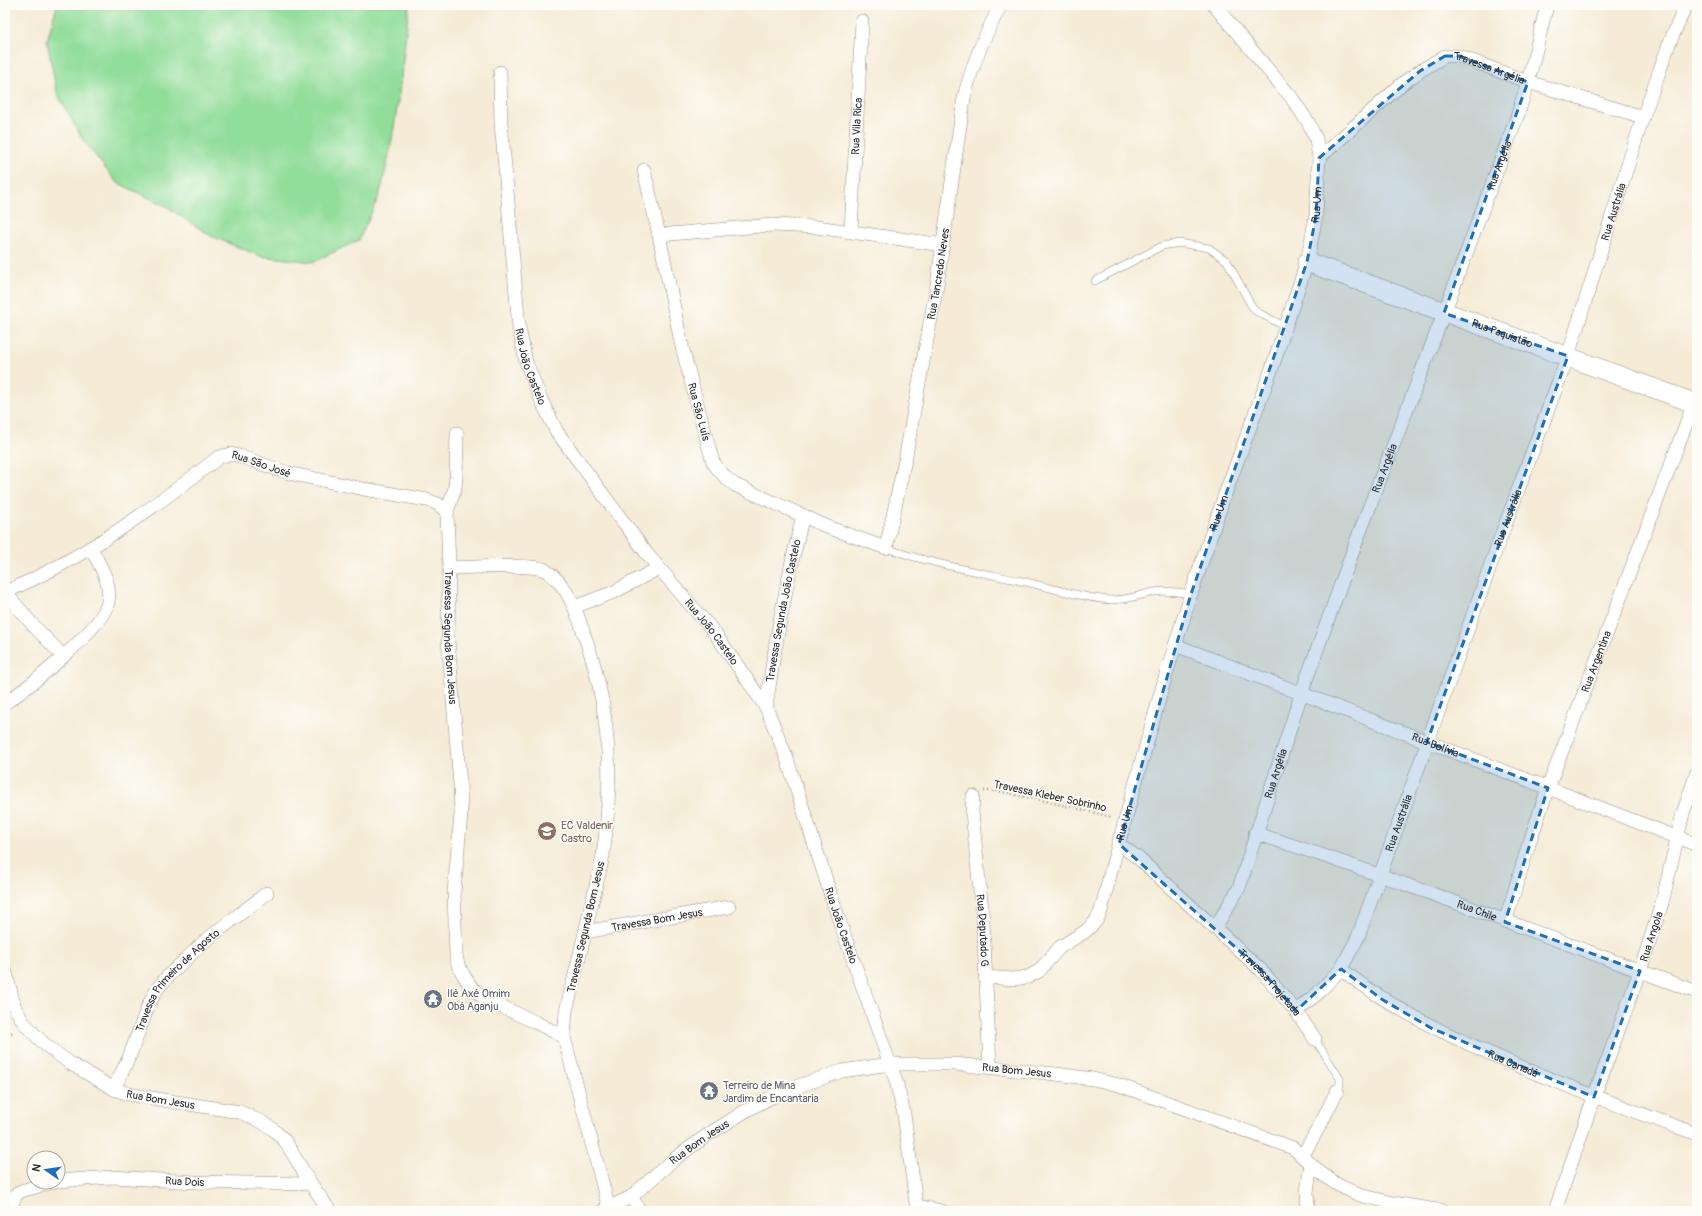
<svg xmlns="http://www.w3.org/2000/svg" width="1702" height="1216" viewBox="0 0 1702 1216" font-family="Pangolin,sans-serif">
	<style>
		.green { fill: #91dd9a; stroke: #5e8462 }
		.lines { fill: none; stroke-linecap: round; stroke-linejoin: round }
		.lane-casing { stroke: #908b80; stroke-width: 8 }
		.street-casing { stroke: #908b80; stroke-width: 14 }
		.secondary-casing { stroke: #908b80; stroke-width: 20 }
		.path { stroke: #908b80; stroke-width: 2.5; stroke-dasharray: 1 3; stroke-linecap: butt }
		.lane { stroke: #fff; stroke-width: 7 }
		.street { stroke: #fff; stroke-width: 13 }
		.secondary { stroke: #fff; stroke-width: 19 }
		.marked { fill: #1f6fb2; fill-opacity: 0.2; stroke: #1f6fb2; stroke-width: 3; stroke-dasharray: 8 5; stroke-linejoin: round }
		.labels { text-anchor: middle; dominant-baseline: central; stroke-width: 3.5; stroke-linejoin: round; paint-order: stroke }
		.street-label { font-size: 11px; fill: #2b2b2b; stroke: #fdfcf7 }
		.education-label { font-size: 11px; fill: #785e54; stroke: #fdfcf7; text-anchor: start }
		.worship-label { font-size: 11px; fill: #5b616d; stroke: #fdfcf7; text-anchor: start }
	</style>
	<rect width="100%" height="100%" fill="#fdfcf7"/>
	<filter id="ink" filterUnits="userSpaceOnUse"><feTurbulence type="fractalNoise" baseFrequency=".025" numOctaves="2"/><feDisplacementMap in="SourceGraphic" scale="8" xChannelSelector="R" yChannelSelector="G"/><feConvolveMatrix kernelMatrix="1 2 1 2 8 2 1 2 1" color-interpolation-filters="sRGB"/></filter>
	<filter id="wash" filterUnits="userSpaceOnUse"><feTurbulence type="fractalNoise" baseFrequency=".012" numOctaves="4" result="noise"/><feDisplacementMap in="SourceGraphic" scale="16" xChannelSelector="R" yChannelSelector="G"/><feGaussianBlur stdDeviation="0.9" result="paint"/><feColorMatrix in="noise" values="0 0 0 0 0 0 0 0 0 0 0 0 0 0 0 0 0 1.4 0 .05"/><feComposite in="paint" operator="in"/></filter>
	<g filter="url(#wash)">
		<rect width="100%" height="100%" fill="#f5ebd6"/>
		<path class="green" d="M 57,5 L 409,5 C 402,67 397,129 381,189 C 376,206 366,223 359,240 L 313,262 L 260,256 L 211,236 L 164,205 L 116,182 L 83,140 L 57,93 L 47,41 Z"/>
	</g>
	<g filter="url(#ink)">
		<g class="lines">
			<g class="lane-casing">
				<path id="lane" d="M 1095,281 L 1162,246 L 1179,243 L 1209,248 L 1227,261 L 1251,305 L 1257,312 L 1286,327
					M 886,548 C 931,564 979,572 1026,582 C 1052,588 1086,599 1112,600 C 1127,600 1140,595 1154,592 C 1166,590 1179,592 1191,594
					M 1315,1039 L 1340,1079 L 1340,1084 L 1337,1091"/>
			</g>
			<g class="street-casing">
				<g id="street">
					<path id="s1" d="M 500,72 L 501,122 L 519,328 L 526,362 L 542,402 L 557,432 L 647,554 L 714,632 L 766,707 L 786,756 L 838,917 L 896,1081 L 904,1114 L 917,1211"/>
					<path id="s2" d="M 1319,158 L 1403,83 L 1420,71 L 1445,56 L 1459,56 L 1528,82 L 1643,117"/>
					<path id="s3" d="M 644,170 L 659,235 L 682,347 L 710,452 L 713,462 L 719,470 L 726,478 L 735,485 L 830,528 L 886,548 L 905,460 L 937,285 L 964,98 C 972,64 984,36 1001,5"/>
					<path id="s4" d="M 851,231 L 862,21"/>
					<path d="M 659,235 L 772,225 L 816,227 L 943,245"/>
					<path d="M 447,512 L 455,488 L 456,477 L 457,433"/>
					<path d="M 449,568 C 468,568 532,563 545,570 C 567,583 577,612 584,634 C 610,705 614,780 603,855 C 600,871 596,886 592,902 C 584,938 575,975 566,1011 L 564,1037 L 609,1209"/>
					<path id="s5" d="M 5,592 C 83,559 152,509 219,457 L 231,454 L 239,456 L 288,473 L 364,489 L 427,500 L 438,504 L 447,512 L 449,568 L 448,639 L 460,784 L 461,814 L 454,892 L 456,955 L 458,965 L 464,976 L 472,988 L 482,996 L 496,1004 L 535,1022 L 564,1037"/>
					<path d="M 5,592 L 33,625 L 63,656"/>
					<path d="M 574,607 L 614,592 L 659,568"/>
					<path id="s6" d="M 1175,645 L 1697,845"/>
					<path d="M 5,703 C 28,688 104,627 108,602 C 112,583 99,564 91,548"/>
					<path id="s7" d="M 766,707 C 775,642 787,579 803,515"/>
					<path id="s8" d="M 973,796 L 972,812 L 983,921 L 990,1067"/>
					<path id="s9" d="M 1255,833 C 1404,881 1550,938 1697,992"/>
					<path id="s10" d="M 1119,844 L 1138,858 L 1261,970 L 1296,1011 L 1315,1039"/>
					<path id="s11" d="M 1505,922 L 1528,847 L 1548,788 L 1694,403"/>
					<path id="s12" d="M 1215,928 L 1239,888 L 1301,694 L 1358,537 L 1444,313 L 1518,114 L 1528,82 L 1547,5"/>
					<path id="s13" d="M 585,932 L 729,907"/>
					<path id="s14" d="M 1341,969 C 1397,1013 1456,1039 1521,1067 C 1579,1091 1638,1113 1697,1134"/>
					<path id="s15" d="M 5,970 L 15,1008 L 24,1023 L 43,1043 L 71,1064 L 114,1089 L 129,1094 L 163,1100 L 240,1112 L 262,1122 L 274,1130 L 285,1141 L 311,1184 L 330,1211"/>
					<path id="s16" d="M 985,977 L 1013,979 L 1028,977 L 1039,971 L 1060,947 L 1086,931 L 1096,921 L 1101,911 L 1112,867 L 1165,678 L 1191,594 L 1224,497 L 1272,368 L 1307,262 L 1316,216 L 1319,158 L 1316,139 L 1308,122 L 1291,97 L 1214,5"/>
					<path id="s17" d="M 1296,1011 L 1318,993 L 1341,969 L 1358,937 L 1497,547 L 1568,356 L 1643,117 L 1669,44 L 1686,5"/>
					<path id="s18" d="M 114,1089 L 130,1055 L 149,1004 L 157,989 L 168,976 L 205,941 L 267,893"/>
					<path d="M 1303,1155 L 1319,1127 L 1337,1091"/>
					<path id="s19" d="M 58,1181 L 112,1177 L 195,1182 L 311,1184"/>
					<path d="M 631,1197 L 640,1211"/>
					<path d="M 917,1206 L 942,1211"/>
					<path d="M 9,1211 L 16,1195 L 21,1191 L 53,1182"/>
					<path id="s20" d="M 602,1211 L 631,1197 L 673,1160 L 706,1136 L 747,1110 L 781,1092 L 842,1071 L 890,1064 L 954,1064 L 1056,1074 L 1093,1079 L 1119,1085 L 1293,1148 L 1322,1174 L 1338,1185 L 1359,1195 L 1393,1203 L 1443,1211"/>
					<path d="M 1308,1211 L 1307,1192 L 1311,1164"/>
					<path id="s21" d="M 1555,1211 L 1594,1097 L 1640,971 L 1662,903 L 1683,813 L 1697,772"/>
				</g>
			</g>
			<g class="secondary-casing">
				<g id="secondary">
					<path id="s22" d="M 1307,262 C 1437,310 1567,356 1697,404"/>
				</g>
			</g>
			<path class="path" d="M 984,791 L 998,791 L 1050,802 L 1112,817
				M 5,1038 L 14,1031"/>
			<use href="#lane" class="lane"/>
			<use href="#street" class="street"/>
			<use href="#secondary" class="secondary"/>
		</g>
	</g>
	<path class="marked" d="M 1445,56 L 1459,56 L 1528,82 L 1444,313 L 1568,356 L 1427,742 L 1548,788 L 1505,922 L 1640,971 L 1594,1097 L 1431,1028 L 1383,1000 L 1341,969 L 1296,1011 L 1261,970 L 1119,844 L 1191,594 L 1307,262 L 1316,216 L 1319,158 L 1420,71 Z"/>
	<defs>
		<g id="school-disc" transform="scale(1)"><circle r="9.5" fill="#8d6e63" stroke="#fdfcf7"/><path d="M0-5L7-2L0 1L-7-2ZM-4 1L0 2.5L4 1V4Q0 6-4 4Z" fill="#fff"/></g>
		<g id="temple-disc" transform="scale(1)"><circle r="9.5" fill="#6b7280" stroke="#fdfcf7"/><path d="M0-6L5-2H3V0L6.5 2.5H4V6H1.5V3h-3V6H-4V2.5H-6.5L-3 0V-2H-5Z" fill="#fff"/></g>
	</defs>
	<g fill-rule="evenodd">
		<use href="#school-disc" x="547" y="831"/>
		<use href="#temple-disc" x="433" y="999"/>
		<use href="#temple-disc" x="709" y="1091"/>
	</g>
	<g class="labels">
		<g class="street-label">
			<text stroke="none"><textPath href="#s2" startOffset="209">Travessa Argélia</textPath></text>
			<text stroke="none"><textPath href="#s4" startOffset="105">Rua Vila Rica</textPath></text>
			<text stroke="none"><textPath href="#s12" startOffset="815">Rua Argélia</textPath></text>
			<text stroke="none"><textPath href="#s16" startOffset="883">Rua Um</textPath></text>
			<text stroke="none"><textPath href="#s17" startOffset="867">Rua Austrália</textPath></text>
			<text stroke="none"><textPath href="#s3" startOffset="775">Rua Tancredo Neves</textPath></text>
			<text stroke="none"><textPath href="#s22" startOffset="208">Rua Paquistão</textPath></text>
			<text stroke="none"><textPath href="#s1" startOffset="297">Rua João Castelo</textPath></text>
			<text stroke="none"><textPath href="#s3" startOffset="248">Rua São Luís</textPath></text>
			<text stroke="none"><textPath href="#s5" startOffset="298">Rua São José</textPath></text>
			<text stroke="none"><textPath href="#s12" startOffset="491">Rua Argélia</textPath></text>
			<text stroke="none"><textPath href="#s16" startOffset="559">Rua Um</textPath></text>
			<text stroke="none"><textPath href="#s17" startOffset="543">Rua Austrália</textPath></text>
			<text stroke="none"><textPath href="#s7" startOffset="98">Travessa Segunda João Castelo</textPath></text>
			<text stroke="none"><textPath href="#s1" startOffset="621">Rua João Castelo</textPath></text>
			<text stroke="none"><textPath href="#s5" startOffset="617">Travessa Segunda Bom Jesus</textPath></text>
			<text stroke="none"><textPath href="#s11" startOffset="276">Rua Argentina</textPath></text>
			<text stroke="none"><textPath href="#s6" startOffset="279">Rua Bolívia</textPath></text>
			<text stroke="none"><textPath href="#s12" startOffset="167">Rua Argélia</textPath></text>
			<text transform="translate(1050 796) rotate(12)">Travessa Kleber Sobrinho</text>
			<text stroke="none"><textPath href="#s16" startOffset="235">Rua Um</textPath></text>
			<text stroke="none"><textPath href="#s17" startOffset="219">Rua Austrália</textPath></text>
			<text stroke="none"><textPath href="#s9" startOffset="235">Rua Chile</textPath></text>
			<text stroke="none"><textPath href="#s13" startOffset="73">Travessa Bom Jesus</textPath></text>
			<text stroke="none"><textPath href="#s1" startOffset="945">Rua João Castelo</textPath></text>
			<text transform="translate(586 927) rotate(-77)">Travessa Segunda Bom Jesus</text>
			<text stroke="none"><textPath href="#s8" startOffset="135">Rua Deputado G</textPath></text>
			<text stroke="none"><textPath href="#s21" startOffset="291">Rua Angola</textPath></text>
			<text stroke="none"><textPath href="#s18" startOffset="128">Travessa Primeiro de Agosto</textPath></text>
			<text stroke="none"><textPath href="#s10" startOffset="205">Travessa Projetada</textPath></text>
			<text stroke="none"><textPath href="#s14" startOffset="197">Rua Canadá</textPath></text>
			<text stroke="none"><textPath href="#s20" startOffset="456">Rua Bom Jesus</textPath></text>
			<text stroke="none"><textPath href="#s15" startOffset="217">Rua Bom Jesus</textPath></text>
			<text stroke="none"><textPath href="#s20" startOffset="120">Rua Bom Jesus</textPath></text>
			<text stroke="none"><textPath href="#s19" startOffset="127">Rua Dois</textPath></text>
		</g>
		<g class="education-label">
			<text x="561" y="825">EC Valdenir<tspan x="561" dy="13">Castro</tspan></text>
		</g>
		<g class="worship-label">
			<text x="447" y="993">Ilê Axé Omim<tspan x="447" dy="13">Obá Aganju</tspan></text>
			<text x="723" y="1085">Terreiro de Mina<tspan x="723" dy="13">Jardim de Encantaria</tspan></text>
		</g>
	</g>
	<rect width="1702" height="1216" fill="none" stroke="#fdfcf7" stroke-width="20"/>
	<g transform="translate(46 1170) rotate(283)"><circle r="19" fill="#fdfcf7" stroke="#a9a8a5"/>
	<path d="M0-3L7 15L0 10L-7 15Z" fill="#1f6fb2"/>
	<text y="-6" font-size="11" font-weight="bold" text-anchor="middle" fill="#2b2b2b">N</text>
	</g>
</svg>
